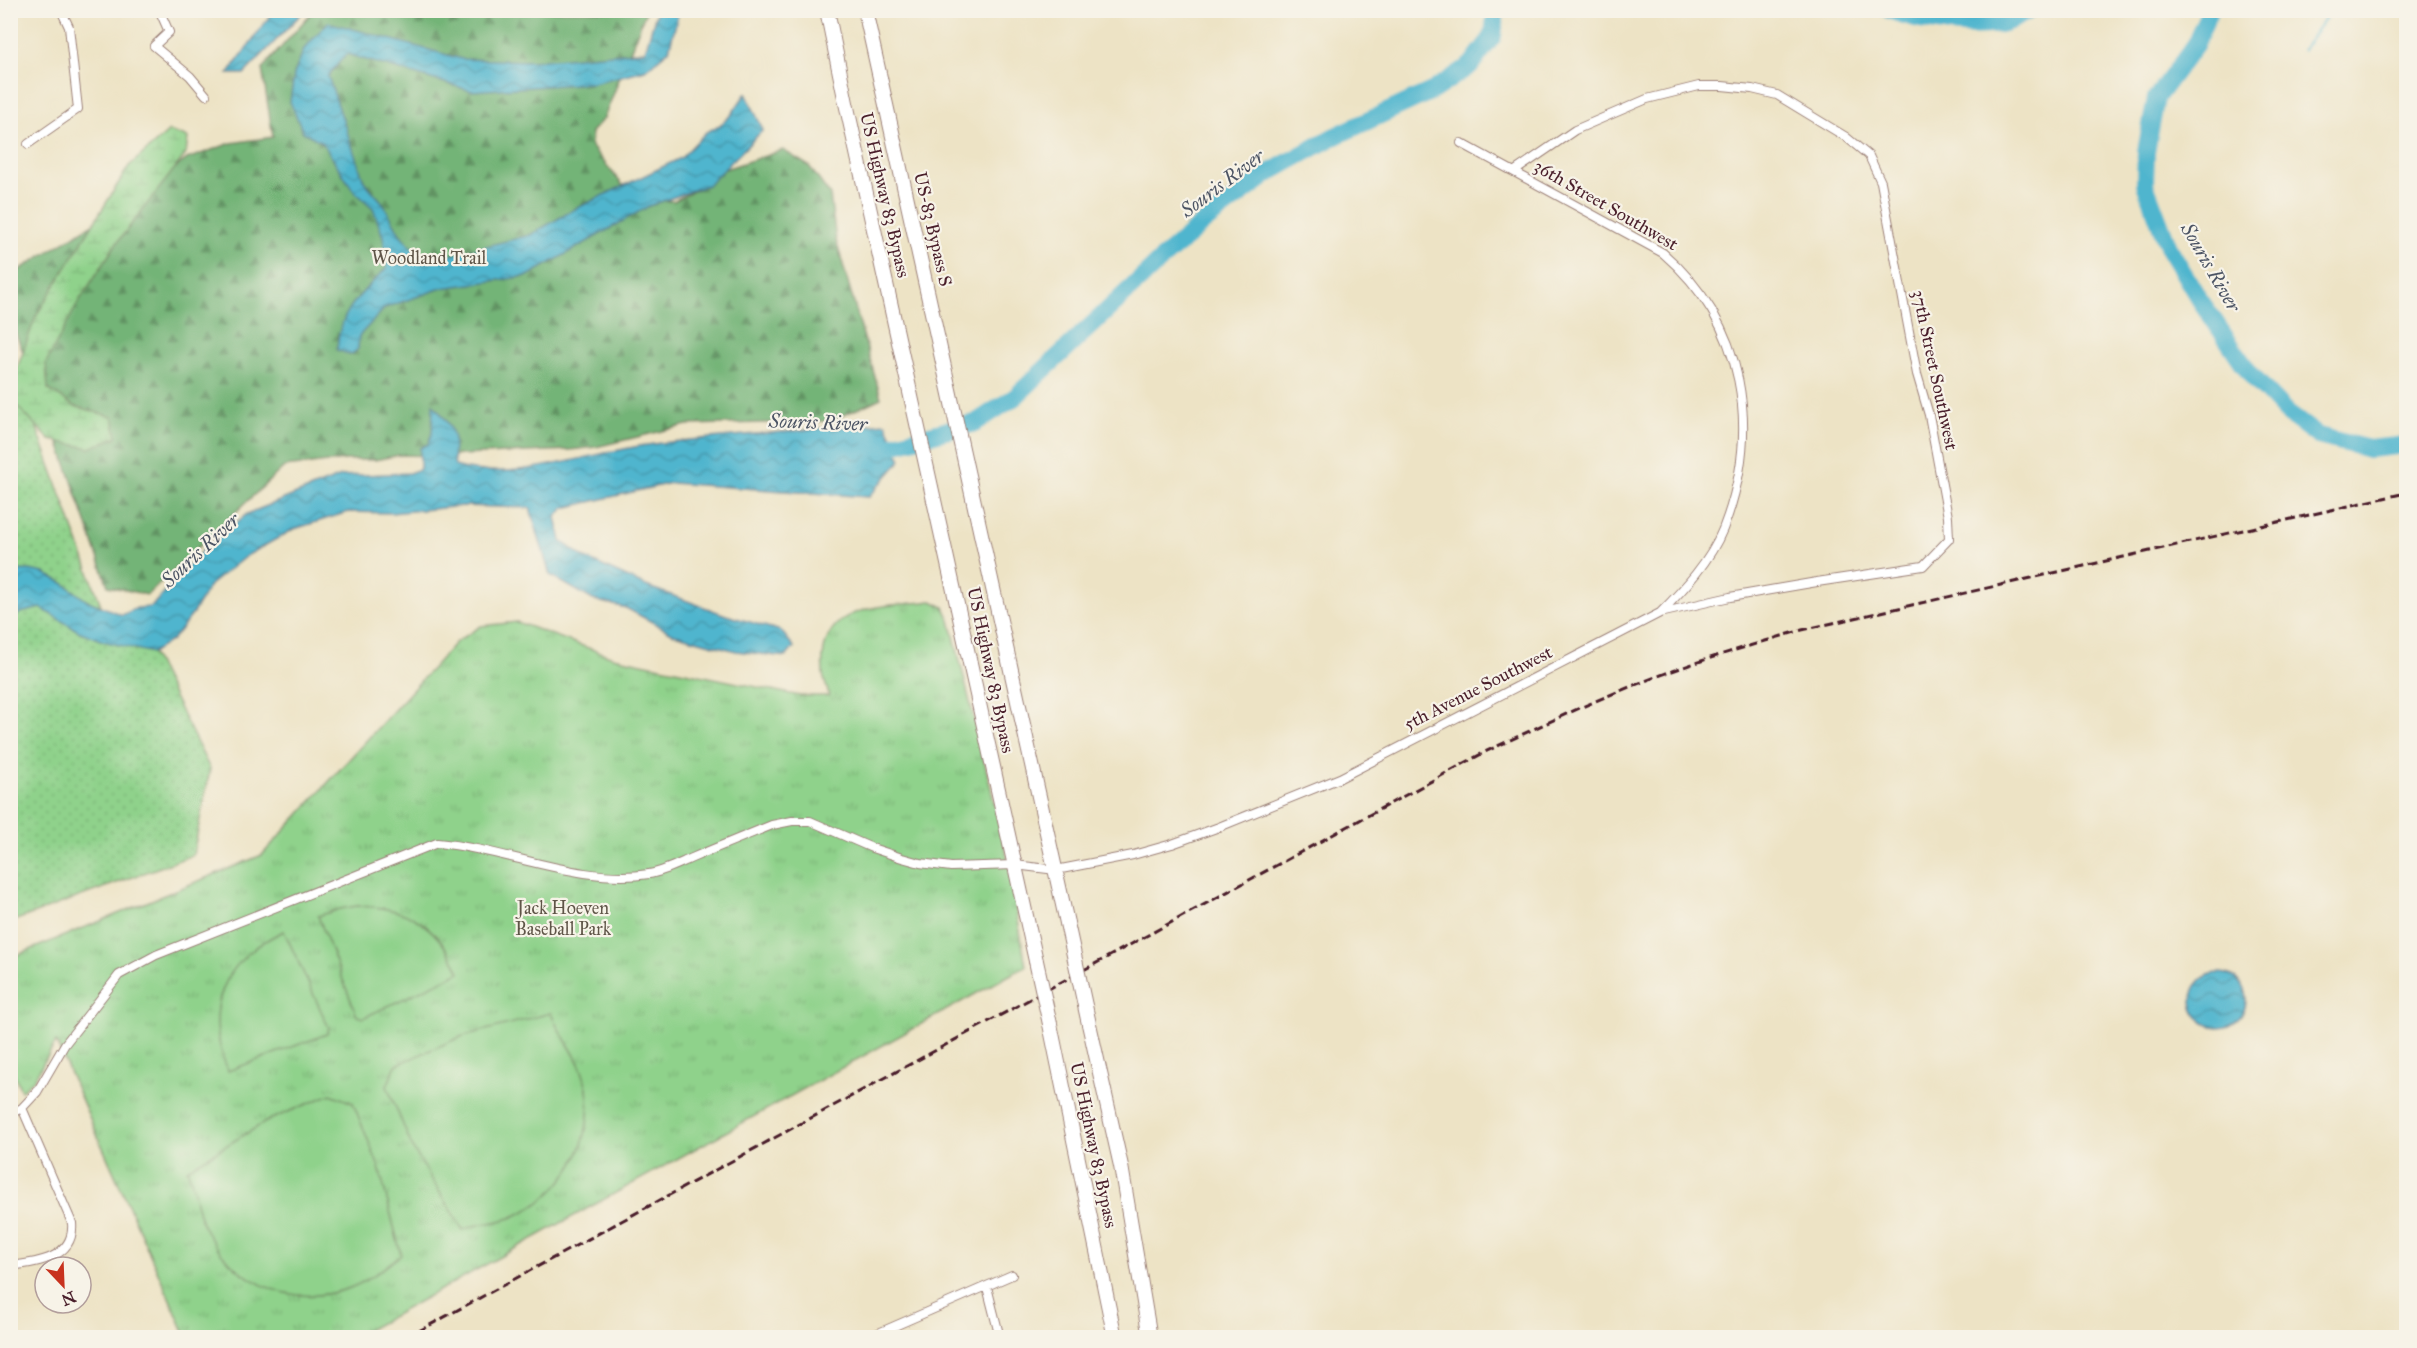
<svg xmlns="http://www.w3.org/2000/svg" width="2417" height="1348" viewBox="0 0 2417 1348" font-family="'IM FELL Great Primer',serif">
	<style>
		.grass { fill: url(#grass-dots); stroke: #6c785b; stroke-width: 1.5 }
		.forest { fill: url(#forest-firs); stroke: #5e6a51; stroke-width: 1.5 }
		.wetland { fill: url(#wetland-marsh); stroke: #6c785b; stroke-width: 1.5 }
		.park { fill: url(#park-tufts); stroke: #6c785b; stroke-width: 1.5 }
		.pitch { fill: #8fd28b; stroke: #6c785b; stroke-width: 1.5 }
		.water { fill: url(#water-waves); stroke: #4c6a7c; stroke-width: 1.5 }
		.lines { fill: none; stroke-linecap: round; stroke-linejoin: round }
		.stream { stroke: #4fb5ce; stroke-width: 3 }
		.river { stroke: #4fb5ce; stroke-width: 18 }
		.minor-casing { stroke: #9c8178; stroke-width: 10 }
		.trunk-casing { stroke: #9c8178; stroke-width: 16 }
		.minor { stroke: #fff; stroke-width: 8 }
		.trunk { stroke: #fff; stroke-width: 14 }
		.rail { stroke: #4a1f2b; stroke-width: 3; stroke-dasharray: 9 4.5; stroke-linecap: butt }
		.trunk-bridge-casing { stroke: #9c8178; stroke-width: 16; stroke-linecap: butt }
		.trunk-bridge { stroke: #fff; stroke-width: 14 }
		.labels { text-anchor: middle; dominant-baseline: central; stroke-width: 4.5; stroke-linejoin: round; paint-order: stroke }
		.street-label { font-size: 18px; fill: #4a1f2b; stroke: #f7f3e8 }
		.park-label { font-size: 18px; fill: #5f5548; stroke: #f7f3e8 }
		.water-label { font-size: 20px; font-style: italic; fill: #4c5464; stroke: #f7f3e8 }
	</style>
	<defs>
		<pattern id="grass-dots" width="8" height="8" patternUnits="userSpaceOnUse" patternTransform="scale(1.5)"><rect width="8" height="8" fill="#8fd28b"/><path d="M2 2h.1M6 6h.1" fill="none" stroke="#7db478" stroke-width="1.8" stroke-linecap="round"/></pattern>
		<pattern id="forest-firs" width="22" height="20" patternUnits="userSpaceOnUse" patternTransform="scale(1.5)"><rect width="22" height="20" fill="#73b477"/><path d="M5 1l3.5 6h-7zM16 11l3.5 6h-7z" fill="#609262"/></pattern>
		<pattern id="wetland-marsh" width="20" height="14" patternUnits="userSpaceOnUse" patternTransform="scale(1.5)"><rect width="20" height="14" fill="#8fd28b"/><path d="M1 5h8M5 5V1M11 12h8M15 12V8" fill="none" stroke="#7db478"/></pattern>
		<pattern id="park-tufts" width="24" height="20" patternUnits="userSpaceOnUse" patternTransform="scale(1.5)"><rect width="24" height="20" fill="#8fd28b"/><path d="M3 7l-1-3M5 7V3M7 7l1-3M15 17l-1-3M17 17v-4M19 17l1-3" fill="none" stroke="#7db478"/></pattern>
		<pattern id="water-waves" width="16" height="10" patternUnits="userSpaceOnUse" patternTransform="scale(1.5)"><rect width="16" height="10" fill="#4fb5ce"/><path d="M0 5q4-4 8 0t8 0" fill="none" stroke="#4493a7"/></pattern>
	</defs>
	<rect width="100%" height="100%" fill="#f7f3e8"/>
	<filter id="ink" filterUnits="userSpaceOnUse"><feTurbulence type="fractalNoise" baseFrequency=".0167" numOctaves="2"/><feDisplacementMap in="SourceGraphic" scale="12" xChannelSelector="R" yChannelSelector="G"/><feConvolveMatrix kernelMatrix="1 2 1 2 8 2 1 2 1" color-interpolation-filters="sRGB"/></filter>
	<filter id="wash" filterUnits="userSpaceOnUse"><feTurbulence type="fractalNoise" baseFrequency=".008" numOctaves="4" result="noise"/><feDisplacementMap in="SourceGraphic" scale="24" xChannelSelector="R" yChannelSelector="G"/><feGaussianBlur stdDeviation="1.35" result="paint"/><feColorMatrix in="noise" values="0 0 0 0 0 0 0 0 0 0 0 0 0 0 0 0 0 1.4 0 .05"/><feComposite in="paint" operator="in"/></filter>
	<g filter="url(#wash)">
		<rect width="100%" height="100%" fill="#ede3c5"/>
		<path class="grass" d="M 10,354 L 102,608 L 152,653 L 210,769 L 193,855 L 11,922 Z"/>
		<path class="forest" d="M 313,11 L 646,11 L 604,118 L 591,132 L 591,146 L 634,199 L 674,201 L 697,189 L 725,169 L 783,150 L 809,166 L 830,195 L 836,240 L 881,398 L 831,421 L 687,425 L 596,447 L 570,450 L 440,456 L 399,455 L 375,460 L 346,460 L 284,467 L 147,595 L 108,586 L 54,429 L 11,322 L 11,275 L 141,194 L 187,159 L 231,143 L 273,137 L 262,69 Z"/>
		<path class="wetland" d="M 169,131 L 188,138 L 186,154 L 116,244 L 79,301 L 46,363 L 48,389 L 74,406 L 113,417 L 117,437 L 90,448 L 50,440 L 11,400 L 11,385 L 36,316 L 129,166 Z"/>
		<path class="park" d="M 932,601 L 944,607 L 950,620 L 1006,851 L 1026,966 L 355,1337 L 187,1338 L 56,1042 L 34,1079 L 21,1091 L 11,1065 L 10,958 L 262,855 L 456,642 L 481,626 L 517,622 L 613,657 L 800,696 L 829,696 C 828,689 824,682 823,674 C 817,601 879,608 932,601 Z"/>
		<path class="pitch" d="M 357,906 C 410,907 437,925 460,972 L 363,1018 L 357,1016 L 318,916 L 340,909 Z
			M 284,931 L 329,1028 L 327,1034 L 228,1071 C 202,1008 223,959 284,931 Z
			M 551,1013 C 558,1033 573,1048 581,1068 C 604,1127 571,1192 515,1216 C 498,1224 480,1222 463,1230 L 413,1149 L 387,1086 L 396,1065 L 463,1036 Z
			M 331,1094 L 353,1103 L 379,1167 L 401,1255 C 384,1267 368,1282 347,1289 C 286,1309 231,1280 203,1225 C 194,1206 196,1187 187,1169 L 269,1120 Z"/>
		<path class="water" d="M 274,10 L 304,11 L 244,74 L 228,74 Z
			M 657,10 L 679,11 L 669,50 L 645,70 L 593,83 L 472,91 L 346,54 L 328,76 L 364,181 L 383,203 L 400,234 L 424,262 L 530,235 L 575,209 L 681,158 L 706,132 L 719,126 L 731,115 L 746,93 L 763,130 L 708,185 L 649,206 L 528,276 L 442,288 L 385,308 L 359,336 L 358,349 L 351,355 L 337,350 C 338,312 361,293 387,268 L 383,237 L 373,208 L 353,190 L 322,142 L 303,132 L 290,102 L 294,74 L 304,49 L 328,22 L 462,59 L 532,61 L 645,51 Z
			M 433,404 C 442,415 454,427 454,442 C 454,451 452,457 455,466 C 516,484 592,451 654,444 C 731,435 809,430 886,423 L 901,460 L 869,497 L 671,483 L 564,508 L 556,517 L 561,541 L 583,557 L 646,586 L 726,615 L 781,631 L 794,647 L 786,657 L 736,651 L 674,634 L 626,608 L 593,600 L 550,575 L 530,508 L 463,506 L 391,513 L 348,512 L 294,529 L 246,556 L 210,585 L 191,616 L 172,640 L 152,653 L 103,641 L 78,631 L 41,608 L 20,613 L 11,622 L 11,571 L 29,570 L 44,573 L 63,583 L 86,600 L 122,615 L 137,608 L 151,607 L 203,550 L 247,514 L 341,476 L 409,473 L 420,469 L 420,448 L 428,444 L 432,433 Z
			M2192 1000a27 27 0 1 1 54 0a27 27 0 1 1-54 0Z"/>
		<g class="lines">
			<path class="stream" d="M 2303,49 L 2331,10"/>
			<path class="river" d="M 1889,10 C 1916,21 1971,29 2000,24 C 2010,22 2021,15 2030,10
				M 2210,10 L 2195,45 L 2156,98 L 2146,152 L 2145,184 L 2169,248 L 2196,294 L 2251,375 L 2287,413 L 2318,436 L 2369,449 L 2406,445
				M 872,447 L 892,445 L 975,423 L 1015,397 L 1165,256 L 1204,222 L 1272,171 L 1331,138 L 1434,90 L 1471,65 L 1493,36 L 1496,10"/>
		</g>
	</g>
	<g filter="url(#ink)">
		<g class="lines">
			<g class="minor-casing">
				<path id="minor" d="M 163,10 L 161,14 L 169,32 L 154,46 L 190,76 L 206,95
					M 1461,143 L 1663,253 C 1745,324 1762,429 1723,529 C 1710,561 1684,589 1660,613
					M 28,144 L 78,109 L 69,27 L 61,10
					M 10,1114 L 22,1108 L 37,1092 L 65,1044 L 119,975 L 156,955 L 437,843 C 506,849 581,885 649,874 C 663,872 678,864 692,858 C 718,847 745,836 772,825 L 792,821 L 810,821 L 872,848 L 902,858 L 920,863 L 951,867 L 1015,865 L 1056,870 L 1133,855 L 1172,844 L 1219,827 L 1340,778 L 1660,613 L 1730,597 L 1817,582 L 1923,566 L 1949,539 L 1948,517 L 1929,415 L 1917,374 L 1881,182 L 1869,156 L 1846,137 L 1777,95 L 1752,89 L 1722,86 L 1699,86 L 1647,99 L 1575,130 L 1515,171
					M 10,1266 C 37,1263 75,1258 72,1223 L 22,1108
					M 987,1287 L 1000,1338
					M 867,1338 L 1012,1275"/>
			</g>
			<g class="trunk-casing">
				<path id="trunk" d="M 827,10 L 846,103 L 1036,961
					M 865,10 L 1067,923
					M 1050,1024 L 1115,1338
					M 1089,1024 L 1121,1166 L 1150,1338"/>
			</g>
			<use href="#minor" class="minor"/>
			<use href="#trunk" class="trunk"/>
			<path class="rail" d="M 406,1338 L 1485,752 C 1538,727 1590,702 1645,681 C 1697,661 1749,646 1802,630 L 2406,493"/>
			<g class="trunk-bridge-casing">
				<path id="trunk-bridge" d="M 1067,923 L 1089,1024
					M 1036,961 L 1050,1024"/>
			</g>
			<use href="#trunk-bridge" class="trunk-bridge"/>
		</g>
	</g>
	<g class="labels">
		<g class="street-label">
			<text transform="translate(885 195) rotate(77)">US Highway 83 Bypass</text>
			<text transform="translate(1606 205) rotate(30)">36th Street Southwest</text>
			<text transform="translate(933 229) rotate(77)">US-83 Bypass S</text>
			<text transform="translate(1935 370) rotate(78)">37th Street Southwest</text>
			<text transform="translate(991 670) rotate(78)">US Highway 83 Bypass</text>
			<text transform="translate(1478 688) rotate(-27)">5th Avenue Southwest</text>
			<text transform="translate(1094 1145) rotate(78)">US Highway 83 Bypass</text>
		</g>
		<g class="park-label">
			<text x="429" y="258">Woodland Trail</text>
			<text x="563" y="908">Jack Hoeven<tspan x="563" dy="21">Baseball Park</tspan></text>
		</g>
		<g class="water-label">
			<text transform="translate(1222 183) rotate(-37)">Souris River</text>
			<text transform="translate(2211 267) rotate(60)">Souris River</text>
			<text transform="translate(818 422) rotate(2)">Souris River</text>
			<text transform="translate(200 550) rotate(-43)">Souris River</text>
		</g>
	</g>
	<rect width="2417" height="1348" fill="none" stroke="#f7f3e8" stroke-width="36"/>
	<g transform="translate(63 1285) rotate(157)"><circle r="28" fill="#f7f3e8" stroke="#b29e9c" stroke-width="1.5"/>
	<path d="M0-4.5L10 22L0 15L-10 22Z" fill="#c8321e"/>
	<text y="-9" font-size="16" font-weight="bold" text-anchor="middle" fill="#4a1f2b">N</text>
	</g>
</svg>
